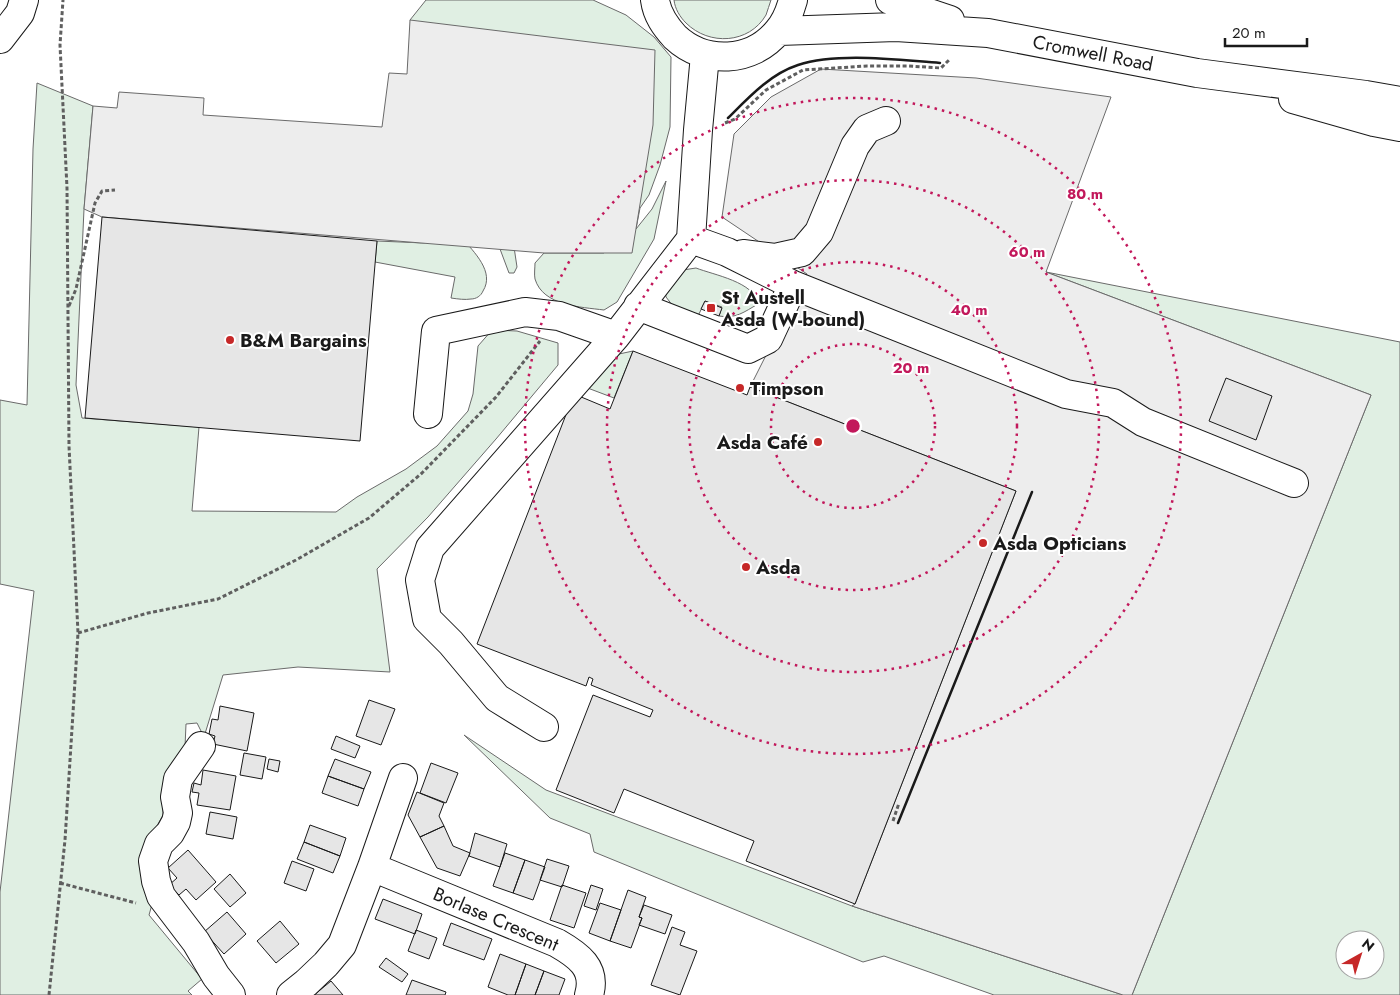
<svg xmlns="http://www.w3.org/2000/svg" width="1400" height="995" viewBox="0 0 1400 995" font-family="Jost,sans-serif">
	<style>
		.green { fill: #e0efe3; stroke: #6a6a6a; fill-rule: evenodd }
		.parking { fill: #ededed; stroke: #6a6a6a }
		.building { fill: #e6e6e6; stroke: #1a1a1a }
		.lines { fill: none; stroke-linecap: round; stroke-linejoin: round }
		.minor-casing { stroke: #1a1a1a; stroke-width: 30 }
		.highway-casing { stroke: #1a1a1a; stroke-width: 30 }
		.path { stroke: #5f5f5f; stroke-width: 3; stroke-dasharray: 4 2.5; stroke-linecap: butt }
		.minor { stroke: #fff; stroke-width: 28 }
		.highway { stroke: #fff; stroke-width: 28 }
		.wall { stroke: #1a1a1a; stroke-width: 2.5 }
		.ring { fill: none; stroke: #c2185b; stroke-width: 2.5; stroke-dasharray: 2.5 5 }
		.poi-dot { fill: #c62828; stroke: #fff; stroke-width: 2 }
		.labels { text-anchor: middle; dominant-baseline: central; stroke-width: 4; stroke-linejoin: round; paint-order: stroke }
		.street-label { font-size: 19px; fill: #1a1a1a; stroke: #fff }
		.poi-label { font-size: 19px; font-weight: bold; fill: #1a1a1a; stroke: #fff; text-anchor: start }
		.centre { fill: #c2185b; stroke: #fff; stroke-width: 2.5 }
		.ring-label { font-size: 15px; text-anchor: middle; font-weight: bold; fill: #c2185b; stroke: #fff; stroke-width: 4; stroke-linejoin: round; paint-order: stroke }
	</style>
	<rect width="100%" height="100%" fill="#fff"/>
	<path class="green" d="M 426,0 L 593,0 L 626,15 L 654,37 L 671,57 L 670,127 L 660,165 L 649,195 L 640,208 L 636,229 L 652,209 L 666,181 L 654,239 L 617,302 L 604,310 C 581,307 543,306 535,279 C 534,274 535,268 535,263 L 544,253 L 604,253 L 410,20 Z
		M 674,0 L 771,0 C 769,5 768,10 766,15 C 749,44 709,46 686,23 C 680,17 675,9 674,0 Z
		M 37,83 L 93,106 L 84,209 L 76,385 L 82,418 L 199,427 L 192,511 L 336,512 L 357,497 L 406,469 L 437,446 L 468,411 L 473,394 L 478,346 L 492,330 L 517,331 L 558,343 L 558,365 L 496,439 L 428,517 L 377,569 L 390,672 L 298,667 L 223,675 L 204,737 L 197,723 L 186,724 L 185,747 L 163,805 L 163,815 L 148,842 L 153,901 L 149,915 L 202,979 L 188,991 L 192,995 L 0,995 L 0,892 L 34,591 L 0,584 L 0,400 L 27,405 L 33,149 Z
		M 511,227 L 517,267 L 514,273 L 509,273 L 494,233 Z
		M 462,238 C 474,252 495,272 483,291 C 481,296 476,299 471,299 C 465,300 458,299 451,298 L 455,277 L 375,262 L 377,241 L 424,243 Z
		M 696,268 C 714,275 755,282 758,304 C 744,312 736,319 719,316 L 722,307 L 705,301 L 699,314 L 695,315 L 673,306 L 666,297 L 665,290 L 683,270 Z
		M 1046,272 L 1400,342 L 1400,995 L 1132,995 L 1371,395 ZM 1345,940 L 1375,940 L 1375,970 L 1345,970 Z
		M 633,351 L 614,398 L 585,387 L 619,354 Z
		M 464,735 L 546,790 L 852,906 L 1123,995 L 994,995 L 884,956 L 863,962 L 594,852 L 590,834 L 550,818 Z"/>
	<path class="parking" d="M 410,20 L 655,50 L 653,125 L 632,253 L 544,253 L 102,217 L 84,209 L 93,106 L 117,108 L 119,92 L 204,98 L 203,115 L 382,127 L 389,73 L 407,74 Z
		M 821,69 L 976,78 L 1111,97 L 1046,272 L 1371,395 L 1132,995 L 1123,995 L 852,906 L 855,904 L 1016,491 L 750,387 L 807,274 L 722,217 L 734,134 L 771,97 Z"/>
	<path class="building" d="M 102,217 L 377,241 L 360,441 L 85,418 Z
		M 705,301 L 722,308 L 719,316 L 701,309 Z
		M 633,351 L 747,395 L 750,387 L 1016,491 L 855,904 L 746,861 L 754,841 L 624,789 L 614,813 L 556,790 L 593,695 L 650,717 L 653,710 L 591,685 L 593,679 L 589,677 L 586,686 L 477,644 L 574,394 L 610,409 Z
		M 1226,378 L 1272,396 L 1256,440 L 1209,421 Z
		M 369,700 L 395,709 L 381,745 L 356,736 Z
		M 220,706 L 254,713 L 247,751 L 213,744 L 215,736 L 209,734 L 212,719 L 218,720 Z
		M 336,736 L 360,746 L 355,758 L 331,749 Z
		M 244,753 L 266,757 L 262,779 L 240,775 Z
		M 269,759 L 280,761 L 278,772 L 267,769 Z
		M 335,759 L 371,772 L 364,789 L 328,776 Z
		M 431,763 L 458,773 L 446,803 L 420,793 Z
		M 203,770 L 236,776 L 230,810 L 197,805 L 199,793 L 192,792 L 194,783 L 201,785 Z
		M 328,776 L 364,789 L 358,806 L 322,793 Z
		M 417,792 L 444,803 L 439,816 L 444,826 L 420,837 L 408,815 Z
		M 210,812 L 237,817 L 233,839 L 206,834 Z
		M 310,825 L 346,838 L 340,856 L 304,842 Z
		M 444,826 L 453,846 L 470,853 L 460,876 L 437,868 L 420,837 Z
		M 475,833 L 507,844 L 500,867 L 469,856 Z
		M 304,842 L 340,856 L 333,873 L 297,859 Z
		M 188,850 L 216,882 L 196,900 L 186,889 L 179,895 L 169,885 L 177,878 L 168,868 Z
		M 505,853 L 525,860 L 513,893 L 493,886 Z
		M 547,859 L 569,866 L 562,887 L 540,880 Z
		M 525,860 L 545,867 L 533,900 L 513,893 Z
		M 292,861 L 314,869 L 306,891 L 284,883 Z
		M 230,874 L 246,893 L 230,907 L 214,889 Z
		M 562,885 L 586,893 L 574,928 L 550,920 Z
		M 591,885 L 603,889 L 596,910 L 584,906 Z
		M 628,890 L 646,897 L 639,917 L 642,918 L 631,948 L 610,941 Z
		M 383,899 L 422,914 L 415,934 L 375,919 Z
		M 600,903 L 621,910 L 610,941 L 589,933 Z
		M 644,905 L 672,915 L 665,934 L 639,925 L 642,918 L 639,917 Z
		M 227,912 L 246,934 L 224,954 L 204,932 Z
		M 280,921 L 299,944 L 276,963 L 257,941 Z
		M 451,923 L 492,939 L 484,960 L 443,945 Z
		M 672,927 L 685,932 L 680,945 L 697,951 L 680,995 L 651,985 Z
		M 416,930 L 437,938 L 429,959 L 408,951 Z
		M 500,954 L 526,964 L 515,995 L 508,995 L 488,987 Z
		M 386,958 L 408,974 L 402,982 L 379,967 Z
		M 526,964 L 544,971 L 535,995 L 515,995 Z
		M 544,971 L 565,979 L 559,995 L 535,995 Z
		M 412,980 L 446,992 L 445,995 L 406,995 Z
		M 331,981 L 343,995 L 314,995 Z"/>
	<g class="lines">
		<g class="minor-casing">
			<path id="minor" d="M 0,39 L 20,13 L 24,0
				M 691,239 L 727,252 L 793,285 L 1066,394 L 1113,403 L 1143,422 L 1294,483
				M 743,254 L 775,258 L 802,252 L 819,232 L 855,146 L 867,129 L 886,121
				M 638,306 L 748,349 L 768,339 L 793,285
				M 428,414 L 436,331 L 525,312 L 559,316 L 616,336 L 691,239 L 698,130 L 705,55
				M 544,727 L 497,698 L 451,643 L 427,619 L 420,580 L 430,548 L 616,336
				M 201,746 L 178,779 L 175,797 L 178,813 L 176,822 L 170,833 L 159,844 L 153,861 L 156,881 L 161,896 L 196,942 L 216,976 L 231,995
				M 372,867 L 557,943 C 578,955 597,968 589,995
				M 291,995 L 306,983 L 326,964 L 342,945 L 372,867 L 403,778"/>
		</g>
		<g class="highway-casing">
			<path id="highway" d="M 655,0 C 657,15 665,26 675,37 C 705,65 752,63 778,31 C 786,22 790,11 793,0
				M 890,0 L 950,20
				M 779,31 L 896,27 L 988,33 L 1197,73 L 1366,95 L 1400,101
				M 1293,99 L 1374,122 L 1400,127"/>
		</g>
		<path class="path" d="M 725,123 L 735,119 L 766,90 L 803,70 L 867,66 L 909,66 L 941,68 L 950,59
			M 69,306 L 76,289 L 95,203 L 102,191 L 115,190
			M 78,633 L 148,613 L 218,599 L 296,560 L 369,518 L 422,473 L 496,397 L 540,341
			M 893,821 L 899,803
			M 60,883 L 136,903
			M 49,995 L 65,840 L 78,633 L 69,446 L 67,188 L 60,45 L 63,0"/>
		<use href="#minor" class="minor"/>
		<use href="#highway" class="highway"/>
		<path class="wall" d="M 728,118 C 748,98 770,74 798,65 C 838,52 898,60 940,63
			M 898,823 L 1032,492"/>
	</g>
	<g class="ring">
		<circle cx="853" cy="426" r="82"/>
		<circle cx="853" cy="426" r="164"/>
		<circle cx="853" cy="426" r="246"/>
		<circle cx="853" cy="426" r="328"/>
	</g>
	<g class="poi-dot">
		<rect x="706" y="303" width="10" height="10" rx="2.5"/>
		<circle cx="230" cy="340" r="5"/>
		<circle cx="740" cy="388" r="5"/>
		<circle cx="818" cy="442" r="5"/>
		<circle cx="983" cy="543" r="5"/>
		<circle cx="746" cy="567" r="5"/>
	</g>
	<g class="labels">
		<g class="street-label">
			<text transform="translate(1093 53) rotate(11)">Cromwell Road</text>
			<text transform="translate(496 919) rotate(23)">Borlase Crescent</text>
		</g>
		<g class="poi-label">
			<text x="721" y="297">St Austell<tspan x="721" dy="22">Asda (W-bound)</tspan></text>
			<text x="240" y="340">B&amp;M Bargains</text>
			<text x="750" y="388">Timpson</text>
			<text x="808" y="442" text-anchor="end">Asda Café</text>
			<text x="993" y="543">Asda Opticians</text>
			<text x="756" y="567">Asda</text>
		</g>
	</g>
	<circle cx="853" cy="426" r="8" class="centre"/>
	<g class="ring-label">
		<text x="1085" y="199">80 m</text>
		<text x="1027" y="257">60 m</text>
		<text x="969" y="315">40 m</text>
		<text x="911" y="373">20 m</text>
	</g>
	<g transform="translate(1360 955) rotate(39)"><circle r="24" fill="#ffffff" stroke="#a3a3a3"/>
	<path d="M0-4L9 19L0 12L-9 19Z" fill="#c62828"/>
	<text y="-8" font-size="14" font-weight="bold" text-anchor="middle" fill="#1a1a1a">N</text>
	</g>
	<path d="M1225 38v8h82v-8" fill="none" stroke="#1a1a1a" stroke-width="2.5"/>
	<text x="1232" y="38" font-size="15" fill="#1a1a1a" stroke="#ffffff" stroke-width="4" paint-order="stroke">20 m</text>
</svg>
